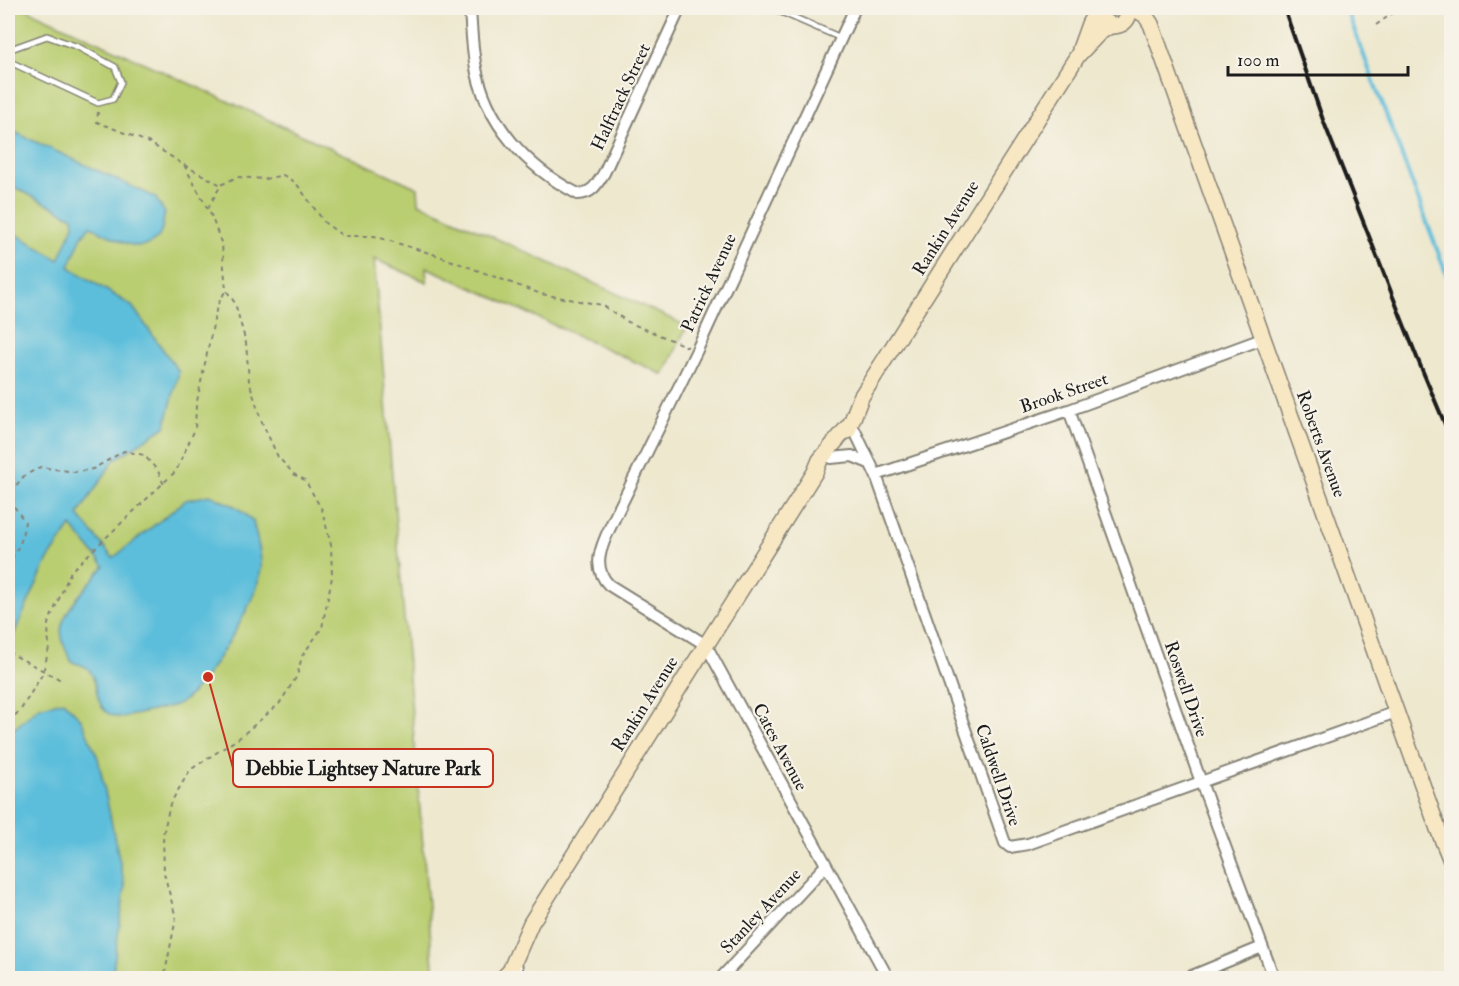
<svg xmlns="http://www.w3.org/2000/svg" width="1459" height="986" viewBox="0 0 1459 986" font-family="'IM FELL Double Pica',serif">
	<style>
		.green { fill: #b9cd71; stroke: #6a7446; stroke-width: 1.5 }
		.water { fill: #5cbedb; stroke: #3c6d7c; stroke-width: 1.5 }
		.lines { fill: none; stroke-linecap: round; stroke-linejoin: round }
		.stream { stroke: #5cbedb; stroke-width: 4 }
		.lane-casing { stroke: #858276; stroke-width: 8 }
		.street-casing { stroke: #858276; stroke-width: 14 }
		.secondary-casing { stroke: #858276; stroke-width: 18 }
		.path { stroke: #858276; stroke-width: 2; stroke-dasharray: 4.5 4.5; stroke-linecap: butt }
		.lane { stroke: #fff; stroke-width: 5 }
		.street { stroke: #fff; stroke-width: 10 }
		.secondary { stroke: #f8e7c3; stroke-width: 15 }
		.rail { stroke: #1c1c1c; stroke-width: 4 }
		.labels { text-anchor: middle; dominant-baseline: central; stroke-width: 4.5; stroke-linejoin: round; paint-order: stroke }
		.street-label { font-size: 18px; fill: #1c1c1c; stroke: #f7f3e8 }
		.leader { fill: none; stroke: #c8321e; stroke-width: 2 }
		.callout-dot { fill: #c8321e; stroke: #f7f3e8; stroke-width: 2 }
		.callout { fill: #f7f3e8; stroke: #c8321e; stroke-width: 2 }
		.callout-label { font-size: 20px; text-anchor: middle; font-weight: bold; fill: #1c1c1c }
	</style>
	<rect width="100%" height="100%" fill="#f7f3e8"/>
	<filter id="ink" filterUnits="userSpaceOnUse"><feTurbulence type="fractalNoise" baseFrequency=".0167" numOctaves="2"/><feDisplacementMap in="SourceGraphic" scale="12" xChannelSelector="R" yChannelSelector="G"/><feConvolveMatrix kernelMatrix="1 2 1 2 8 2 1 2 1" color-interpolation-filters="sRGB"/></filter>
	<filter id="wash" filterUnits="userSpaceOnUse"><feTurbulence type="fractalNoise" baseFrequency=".008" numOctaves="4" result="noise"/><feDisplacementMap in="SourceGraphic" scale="24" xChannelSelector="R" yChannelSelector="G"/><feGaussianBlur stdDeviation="1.35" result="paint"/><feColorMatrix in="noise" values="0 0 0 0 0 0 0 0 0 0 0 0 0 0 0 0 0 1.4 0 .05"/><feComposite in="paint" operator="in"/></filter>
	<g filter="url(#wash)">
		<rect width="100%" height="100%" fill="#eee8cf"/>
		<path class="green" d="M 8,8 L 24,8 L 418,188 L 419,203 L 687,326 L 664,375 L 426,267 L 427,282 L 374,259 L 434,978 L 8,978 Z"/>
		<path class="water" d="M 8,129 L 155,197 L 165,213 C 163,220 163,231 159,236 C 141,260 109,234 90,226 L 81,238 L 69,267 L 132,306 L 179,372 L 165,427 L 114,460 L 78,515 L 113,558 L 186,500 L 210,495 L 236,507 L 253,521 C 256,537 264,559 260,575 C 254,606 206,684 181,703 C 177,706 123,718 118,717 C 93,712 100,689 91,673 C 88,666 79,664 72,662 C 66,652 59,637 62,625 C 67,606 91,582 104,566 L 71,526 L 47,561 L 8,647 L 8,229 L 59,260 L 74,225 L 73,217 L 8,184 Z
			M 63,701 L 81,719 L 98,758 L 125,887 L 112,978 L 8,978 L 8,734 L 39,707 Z"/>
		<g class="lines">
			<path class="stream" d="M 1346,8 L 1452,289"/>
		</g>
	</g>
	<g filter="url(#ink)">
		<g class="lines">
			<g class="lane-casing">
				<path id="lane" d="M 779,11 L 841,38
					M 8,50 L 47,36 L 78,47 L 115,67 L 121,82 L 113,99 L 98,103 L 8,61"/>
			</g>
			<g class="street-casing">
				<path id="street" d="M 470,8 C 471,26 472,45 475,63 C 485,123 526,167 578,194 C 592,194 597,184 604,173 L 680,8
					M 855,8 L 697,350 L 614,519 C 604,541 589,565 609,585 L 706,645 L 888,978
					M 1069,410 L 1201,782 L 1274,978
					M 851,423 L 876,475 L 1005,843 L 1010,847 L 1028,844 L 1396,712
					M 831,458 L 852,456 L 869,463
					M 876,475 L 1069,410 L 1262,339
					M 516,961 L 518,978
					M 721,978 L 826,865
					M 1187,978 L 1262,947"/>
			</g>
			<g class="secondary-casing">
				<path id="secondary" d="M 1099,8 L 1101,20 L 1114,26 C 1125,25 1130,18 1129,8
					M 1133,8 L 1145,15 L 1151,24 L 1438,829 L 1452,863
					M 1080,49 L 1089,24 L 1098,8
					M 848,431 L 861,397 L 1078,55 L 1099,33 L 1110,26
					M 503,978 L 510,971 L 531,923 L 815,472 L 820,460 L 851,423"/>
			</g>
			<path class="path" d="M 1376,25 L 1400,8
				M 98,112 L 97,122 L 150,143 L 184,165 L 211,215 L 222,245 L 226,290 L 235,303 L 246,343 L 249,381 L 261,420 L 278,457 L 295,475 L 305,480 L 322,510 L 331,545 L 332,577 L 322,628 L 302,656 L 297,676 L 279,704 L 239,738 L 190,770 L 170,804 L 163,835 L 164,873 L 176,918 L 164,978
				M 184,165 L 221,185
				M 208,208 L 221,185 L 237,177 L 265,179 L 283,175 L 296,183 L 325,223 L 343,236 L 374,236 L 439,256 L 541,294 L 602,305 L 628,322 L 688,347
				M 8,567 L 21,541 L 25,522 L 13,505 L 14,488 L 24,476 L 40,467 L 75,472 L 93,469 L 124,451 L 144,455 L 158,471 L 164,485
				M 8,652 L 63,681
				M 8,721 L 20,711 L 43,673 L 49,648 L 48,624 L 71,571 L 176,471 L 195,429 L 196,406 L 217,306 L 226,290"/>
			<use href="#lane" class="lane"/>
			<use href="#street" class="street"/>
			<use href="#secondary" class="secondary"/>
			<path class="rail" d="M 1284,8 L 1323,120 L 1418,360 L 1452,441"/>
		</g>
	</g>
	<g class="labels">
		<g class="street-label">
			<text transform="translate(621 97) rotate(-65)">Halftrack Street</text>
			<text transform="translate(946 228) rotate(-58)">Rankin Avenue</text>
			<text transform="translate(709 283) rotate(-65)">Patrick Avenue</text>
			<text transform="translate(1064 393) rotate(-19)">Brook Street</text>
			<text transform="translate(1321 444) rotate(70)">Roberts Avenue</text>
			<text transform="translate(1186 689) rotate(71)">Roswell Drive</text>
			<text transform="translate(645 704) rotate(-58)">Rankin Avenue</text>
			<text transform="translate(780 747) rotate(62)">Cates Avenue</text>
			<text transform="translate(998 775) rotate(71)">Caldwell Drive</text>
			<text transform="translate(761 911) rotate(-47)">Stanley Avenue</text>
		</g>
	</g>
	<path class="leader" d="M208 677L233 768"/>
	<circle class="callout-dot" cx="208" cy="677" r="6"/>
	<rect class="callout" x="233" y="749" width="260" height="38" rx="6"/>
	<g class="callout-label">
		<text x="363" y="775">Debbie Lightsey Nature Park</text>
	</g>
	<rect width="1459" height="986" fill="none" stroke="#f7f3e8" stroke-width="30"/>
	<path d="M1228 66v9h180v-9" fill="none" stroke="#1c1c1c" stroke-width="3"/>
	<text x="1237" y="66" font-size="18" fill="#1c1c1c" stroke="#f7f3e8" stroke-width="4.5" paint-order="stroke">100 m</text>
</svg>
